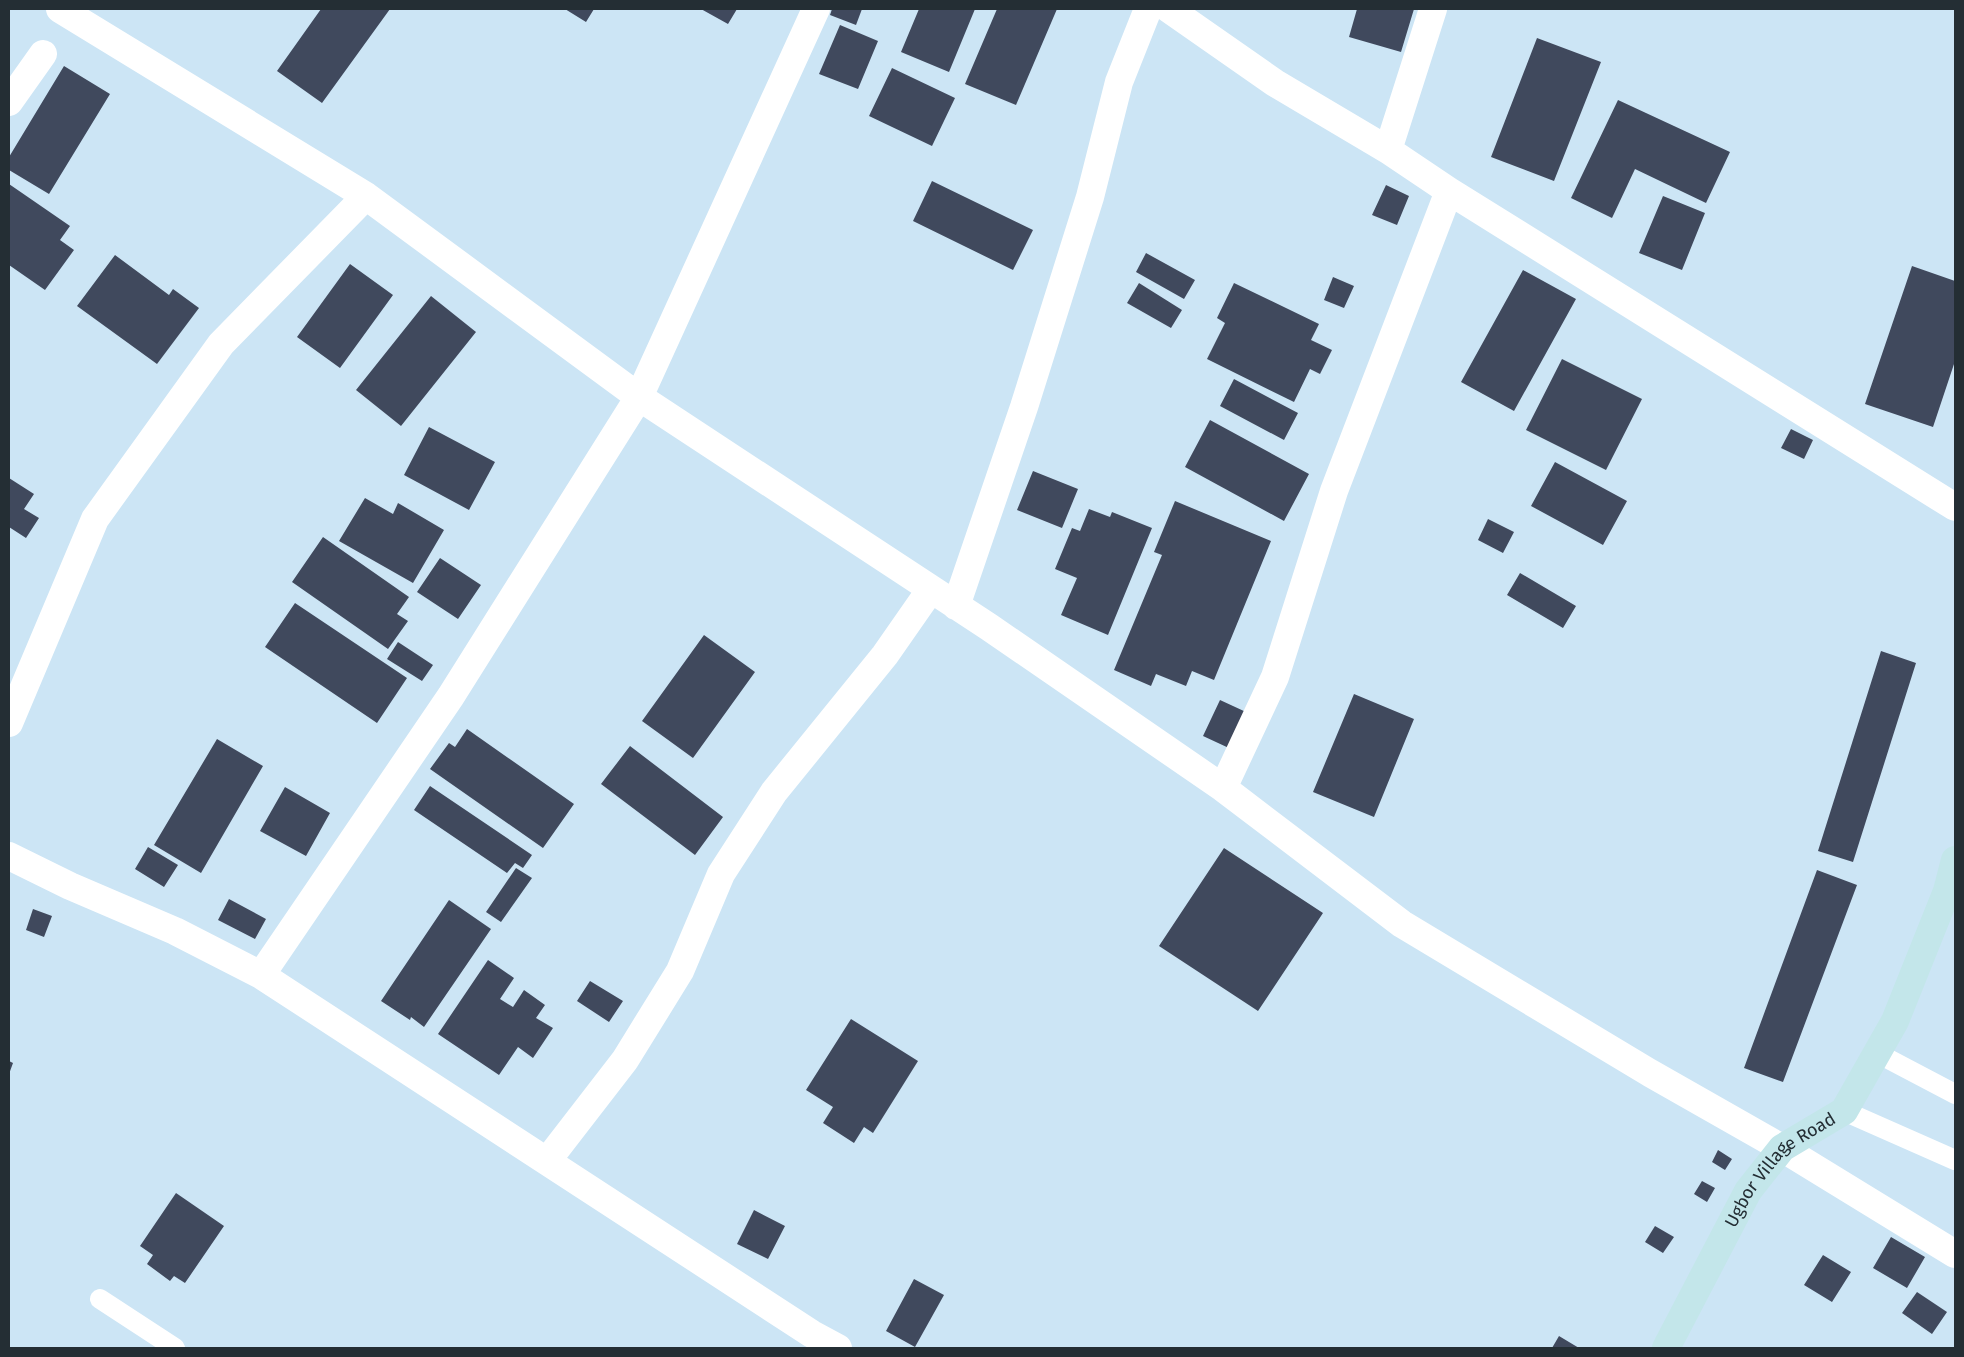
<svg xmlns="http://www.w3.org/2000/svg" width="1964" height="1357" viewBox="0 0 1964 1357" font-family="'Fira Sans',sans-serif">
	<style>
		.building { fill: #40495d }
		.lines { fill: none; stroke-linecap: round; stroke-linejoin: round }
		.lane { stroke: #fff; stroke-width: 20 }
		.street { stroke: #fff; stroke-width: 28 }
		.secondary { stroke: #c3e6ea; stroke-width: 28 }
		.labels { text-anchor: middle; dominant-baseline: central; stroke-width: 5; stroke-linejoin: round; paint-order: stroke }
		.street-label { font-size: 18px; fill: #242e34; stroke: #cce5f5 }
	</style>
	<rect width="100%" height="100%" fill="#cce5f5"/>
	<path class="building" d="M 321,9 L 390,9 L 322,103 L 277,71 Z
		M 565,9 L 594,9 L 586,22 Z
		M 701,9 L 737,9 L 728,24 Z
		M 832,9 L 862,9 L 856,25 L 830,15 Z
		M 919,9 L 975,9 L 949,72 L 901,52 Z
		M 997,9 L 1057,9 L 1016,105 L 965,84 Z
		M 1357,9 L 1414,9 L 1401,52 L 1349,37 Z
		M 840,25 L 878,41 L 858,89 L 819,74 Z
		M 1537,38 L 1601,62 L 1554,181 L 1491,157 Z
		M 64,66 L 110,94 L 49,194 L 9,170 L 9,157 Z
		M 892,68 L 955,98 L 932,146 L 869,116 Z
		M 1618,100 L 1730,152 L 1706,203 L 1635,169 L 1612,218 L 1571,198 Z
		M 932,181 L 1033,230 L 1013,270 L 913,221 Z
		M 9,184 L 70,226 L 60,240 L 74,250 L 45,290 L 9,265 Z
		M 1386,185 L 1409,196 L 1397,225 L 1372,215 Z
		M 1663,196 L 1705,213 L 1682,270 L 1639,253 Z
		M 1146,253 L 1195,280 L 1184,299 L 1136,272 Z
		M 115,255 L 169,295 L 173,289 L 199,308 L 157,364 L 77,306 Z
		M 350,264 L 393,295 L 340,368 L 297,337 Z
		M 1912,266 L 1955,281 L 1955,361 L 1933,427 L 1865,404 Z
		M 1523,270 L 1576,299 L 1514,411 L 1461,382 Z
		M 1333,277 L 1354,286 L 1344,308 L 1324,300 Z
		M 1139,283 L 1182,310 L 1171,328 L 1127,303 Z
		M 1234,283 L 1319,324 L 1311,340 L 1332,350 L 1320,374 L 1310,369 L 1294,402 L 1207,359 L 1225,323 L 1217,318 Z
		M 431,296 L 476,332 L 401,426 L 356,390 Z
		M 1562,359 L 1642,399 L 1606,470 L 1526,430 Z
		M 1234,379 L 1298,413 L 1284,440 L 1220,406 Z
		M 1210,420 L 1309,474 L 1284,521 L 1185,467 Z
		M 429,427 L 495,462 L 469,510 L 404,475 Z
		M 1791,429 L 1813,440 L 1804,459 L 1781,448 Z
		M 1555,462 L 1627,501 L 1603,545 L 1531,506 Z
		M 1033,471 L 1078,489 L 1062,528 L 1017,510 Z
		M 9,478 L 34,494 L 24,509 L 39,518 L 26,538 L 9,527 Z
		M 365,498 L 393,514 L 398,503 L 444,530 L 413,583 L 339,541 Z
		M 1175,501 L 1271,541 L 1214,680 L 1192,671 L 1186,686 L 1156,674 L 1151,686 L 1114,670 L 1162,555 L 1154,552 Z
		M 1089,509 L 1110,517 L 1112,512 L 1152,528 L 1108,635 L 1061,615 L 1077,578 L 1055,569 L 1072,528 L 1080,531 Z
		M 1488,519 L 1514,532 L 1503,553 L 1478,540 Z
		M 323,537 L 409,597 L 397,614 L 408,621 L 388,649 L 292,582 Z
		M 440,558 L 481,585 L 458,619 L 417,592 Z
		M 1520,573 L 1576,606 L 1563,628 L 1507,595 Z
		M 295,603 L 407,678 L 377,723 L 265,647 Z
		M 704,635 L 755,672 L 693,758 L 642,721 Z
		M 398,642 L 433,665 L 422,681 L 387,659 Z
		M 1881,651 L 1916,663 L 1853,862 L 1818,851 Z
		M 1354,694 L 1414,719 L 1374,817 L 1313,792 Z
		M 1220,700 L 1246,712 L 1231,749 L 1203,736 Z
		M 467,729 L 574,804 L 543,848 L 430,769 L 449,743 L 455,747 Z
		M 217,739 L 263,766 L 201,873 L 154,845 Z
		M 630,746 L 723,817 L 695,855 L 601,784 Z
		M 430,786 L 532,855 L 523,868 L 515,863 L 507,873 L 414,810 Z
		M 285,787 L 330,813 L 306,856 L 260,831 Z
		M 148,847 L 178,865 L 164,887 L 135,869 Z
		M 1224,848 L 1323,913 L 1258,1011 L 1159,946 Z
		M 516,868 L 532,878 L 501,922 L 486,912 Z
		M 1817,870 L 1857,885 L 1783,1082 L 1744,1068 Z
		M 229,899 L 266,919 L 255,939 L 218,920 Z
		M 449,900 L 491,929 L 424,1027 L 411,1017 L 410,1020 L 381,1001 Z
		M 33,909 L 52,916 L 44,937 L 26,930 Z
		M 488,960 L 514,978 L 500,999 L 513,1007 L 524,990 L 545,1005 L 536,1018 L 553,1028 L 533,1058 L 518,1047 L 499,1075 L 438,1034 Z
		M 590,981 L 623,1001 L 609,1022 L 577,1001 Z
		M 851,1019 L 918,1061 L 873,1133 L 864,1127 L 854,1143 L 823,1123 L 833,1107 L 806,1090 Z
		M 9,1061 L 13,1063 L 9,1074 Z
		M 1718,1150 L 1732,1159 L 1725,1170 L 1712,1162 Z
		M 1702,1181 L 1715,1188 L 1707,1202 L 1694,1194 Z
		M 176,1193 L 224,1226 L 185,1283 L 174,1276 L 170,1281 L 147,1264 L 153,1255 L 140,1246 Z
		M 754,1210 L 785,1226 L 768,1259 L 737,1244 Z
		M 1655,1226 L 1674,1237 L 1663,1253 L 1645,1242 Z
		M 1891,1237 L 1925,1257 L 1907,1288 L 1873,1268 Z
		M 1823,1255 L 1851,1272 L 1832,1302 L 1804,1285 Z
		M 914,1279 L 944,1295 L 915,1347 L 886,1331 Z
		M 1917,1292 L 1947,1312 L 1932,1334 L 1902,1313 Z
		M 1559,1336 L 1579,1348 L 1552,1348 Z"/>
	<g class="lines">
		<path class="lane" d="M 1877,1053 L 1955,1094
			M 1844,1111 L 1955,1160
			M 100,1299 L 175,1348"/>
		<path class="street" d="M 60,9 L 366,196 L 639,397 L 989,627 L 1223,788 L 1402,924 L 1650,1073 L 1782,1148 L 1955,1254
			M 1169,9 L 1275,83 L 1388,150 L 1449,191 L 1955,507
			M 9,102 L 43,54
			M 1388,150 L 1433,9
			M 956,606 L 1024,407 L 1090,197 L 1119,82 L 1148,9
			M 9,723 L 95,519 L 221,344 L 366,196
			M 1223,788 L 1275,677 L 1334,491 L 1449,191
			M 9,856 L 70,886 L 175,931 L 261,975 L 812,1334 L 838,1348
			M 261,975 L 451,696 L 639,397 L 816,9
			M 547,1161 L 625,1060 L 680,971 L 721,874 L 774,792 L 885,655 L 931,589"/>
		<path class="secondary" id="s1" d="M 1666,1348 L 1748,1191 L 1782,1148 L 1844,1111 L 1895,1021 L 1947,891 L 1955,860"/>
	</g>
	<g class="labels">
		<g class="street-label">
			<text stroke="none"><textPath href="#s1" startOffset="215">Ugbor Village Road</textPath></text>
		</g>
	</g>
	<rect width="1964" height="1357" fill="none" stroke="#242e34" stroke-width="20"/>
</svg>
